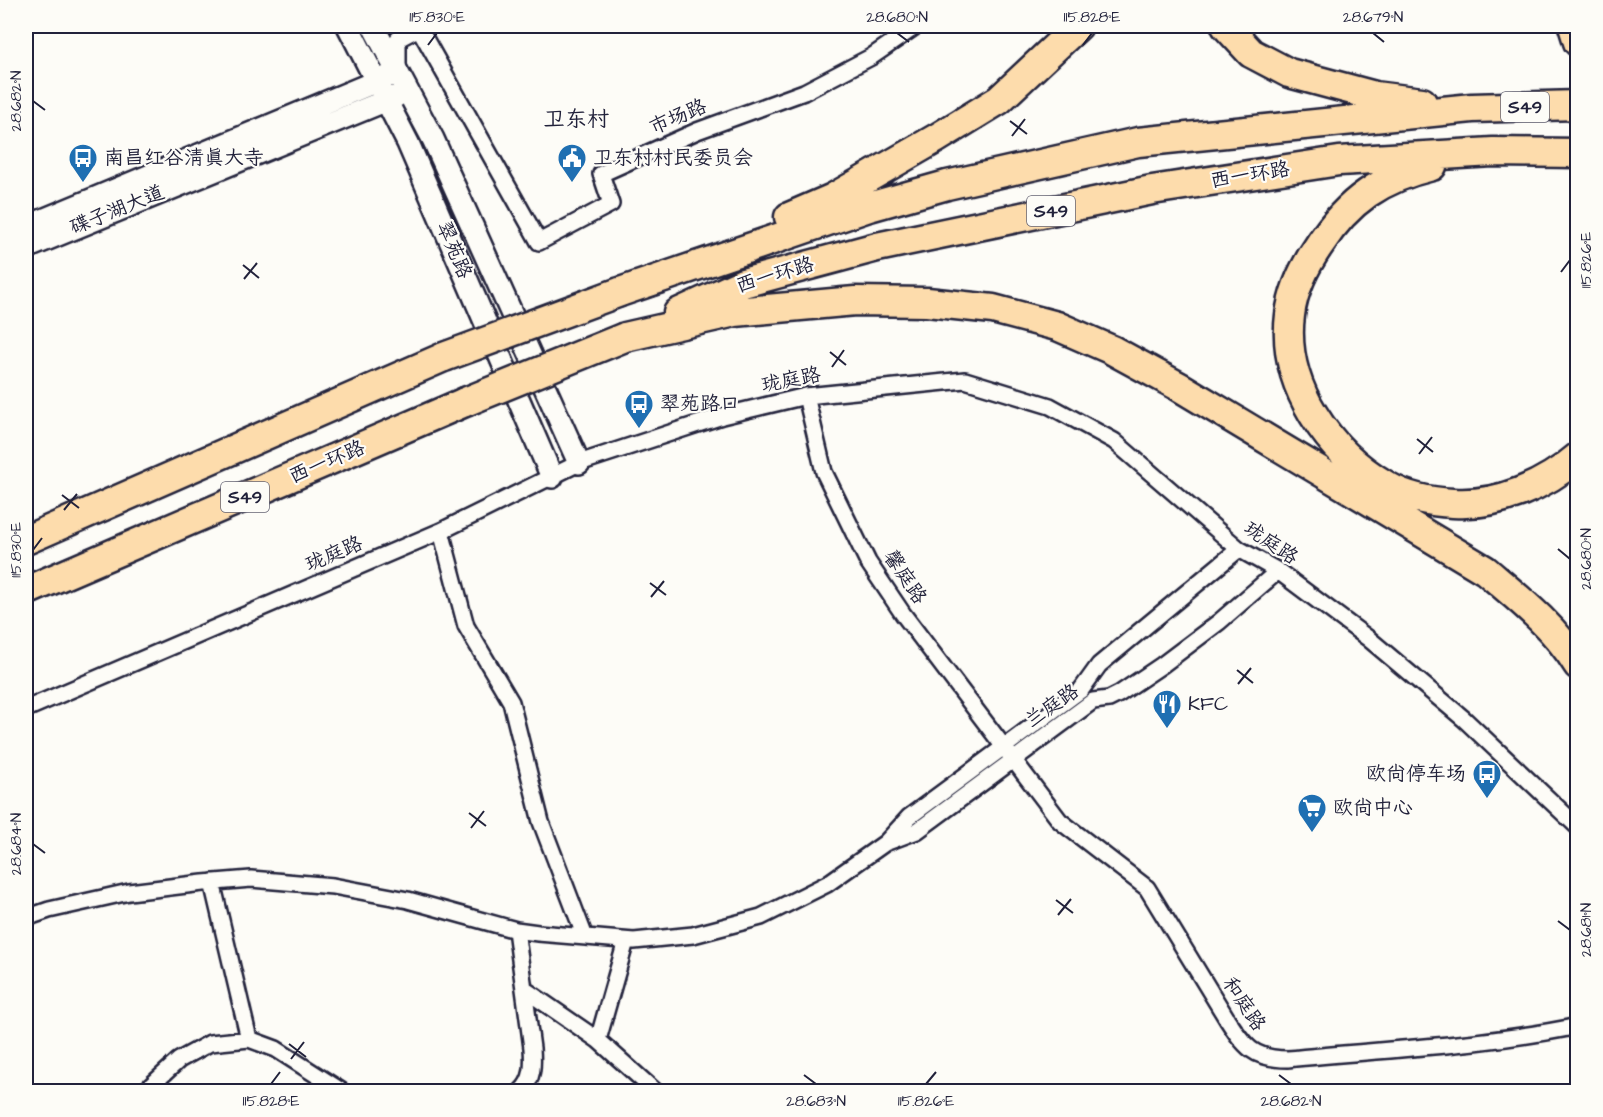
<svg xmlns="http://www.w3.org/2000/svg" width="1603" height="1117" viewBox="0 0 1603 1117" font-family="'Architects Daughter','LXGW WenKai TC',sans-serif">
	<style>
		.lines { fill: none; stroke-linecap: round; stroke-linejoin: round }
		.street-casing { stroke: #22223b; stroke-width: 20 }
		.secondary-casing { stroke: #22223b; stroke-width: 26 }
		.highway-casing { stroke: #22223b; stroke-width: 33 }
		.street { stroke: #fdfcf7; stroke-width: 15 }
		.secondary { stroke: #fdfcf7; stroke-width: 21 }
		.highway { stroke: #fddcac; stroke-width: 28 }
		.highway-bridge-casing { stroke: #22223b; stroke-width: 33; stroke-linecap: butt }
		.highway-bridge { stroke: #fddcac; stroke-width: 28 }
		.ticks { fill: none; stroke: #22223b; stroke-width: 2 }
		.labels { text-anchor: middle; dominant-baseline: central; stroke-width: 4.5; stroke-linejoin: round; paint-order: stroke }
		.shield { fill: #fdfcf7; stroke: #646373; stroke-width: 1.5 }
		.shield-label { font-size: 18px; font-weight: bold; fill: #22223b }
		.street-label { font-size: 20px; fill: #22223b; stroke: #fdfcf7 }
		.poi-label { font-size: 20px; fill: #22223b; stroke: #fdfcf7; text-anchor: start }
		.quarter-label { font-size: 22px; fill: #22223b; stroke: #fdfcf7 }
		.neatline { fill: none; stroke: #22223b; stroke-width: 2 }
		.ticks-label { font-size: 15px; text-anchor: middle; fill: #22223b }
	</style>
	<rect width="100%" height="100%" fill="#fdfcf7"/>
	<filter id="ink" filterUnits="userSpaceOnUse"><feTurbulence type="fractalNoise" baseFrequency=".0167" numOctaves="2"/><feDisplacementMap in="SourceGraphic" scale="12" xChannelSelector="R" yChannelSelector="G"/><feConvolveMatrix kernelMatrix="1 2 1 2 8 2 1 2 1" color-interpolation-filters="sRGB"/></filter>
	<g filter="url(#ink)">
		<g class="lines">
			<g class="street-casing">
				<path id="street" d="M 398,69 L 398,39 L 419,28 L 539,242 L 611,204 L 601,174 L 697,131 L 804,92 L 871,57 L 916,26
					M 806,396 L 824,472 L 868,562 L 903,614 L 1060,821 L 1147,888 L 1227,1019 C 1245,1047 1253,1059 1288,1059 C 1384,1049 1483,1046 1578,1026
					M 441,531 L 466,626 L 511,702 L 541,822 L 585,937
					M 26,709 L 441,531 L 579,463 L 722,416 L 806,396 L 965,380 L 1050,406 L 1114,441 L 1239,549 L 1278,571 L 1369,639 L 1464,719 L 1578,827
					M 887,841 L 909,817 L 1081,690 L 1099,665 L 1239,549
					M 212,882 L 249,1039
					M 26,918 L 49,910 L 129,892 L 203,883 L 251,879 L 333,886 L 408,900 L 516,930 L 538,933 L 634,941 L 693,935 L 761,917 L 827,884 L 885,843 L 917,831 L 1093,701 L 1109,699 L 1119,694 L 1162,665 L 1219,622 L 1278,571
					M 516,930 L 532,1048 C 533,1063 534,1081 520,1092
					M 524,989 L 598,1040 L 656,1092
					M 598,1040 L 626,941
					M 144,1092 L 179,1060 L 210,1043 L 249,1039 L 276,1049 L 343,1092"/>
			</g>
			<g class="secondary-casing">
				<path id="secondary" d="M 348,26 L 408,143 L 552,477
					M 373,26 L 433,139 L 579,463
					M 26,227 L 389,76
					M 26,248 L 397,96"/>
			</g>
			<g class="highway-casing">
				<path id="highway" d="M 1226,26 L 1251,53 L 1289,73 L 1375,96 L 1422,102
					M 1573,26 L 1578,42
					M 1432,166 C 1381,178 1348,201 1320,244 C 1306,264 1293,290 1290,315 C 1281,385 1329,453 1387,486 C 1406,497 1432,502 1453,503 C 1498,506 1544,486 1578,457
					M 789,217 L 833,198 L 937,138 L 999,100 L 1078,26
					M 620,292 L 869,207 L 947,185 L 1138,142 L 1472,108 L 1578,105
					M 678,313 L 743,283 L 877,247 L 1152,190 L 1339,161 L 1493,152 L 1578,153
					M 625,337 L 735,312 L 855,301 L 927,302 L 993,309 L 1057,326 L 1112,350 L 1180,387 L 1485,570 C 1518,598 1555,627 1578,665
					M 26,540 L 444,357
					M 26,591 L 465,402"/>
			</g>
			<use href="#street" class="street"/>
			<use href="#secondary" class="secondary"/>
			<use href="#highway" class="highway"/>
			<g class="highway-bridge-casing">
				<path id="highway-bridge" d="M 444,357 L 620,292
					M 465,402 L 625,337"/>
			</g>
			<use href="#highway-bridge" class="highway-bridge"/>
		</g>
	</g>
	<path class="ticks" d="M 897,33 L 909,42M 1373,33 L 1384,42M 428,45 L 437,33M 1083,45 L 1092,33M 33,101 L 45,110M 1010,121 L 1027,134M 1012,136 L 1025,119M 243,265 L 259,278M 1561,272 L 1570,260M 244,279 L 257,263M 830,352 L 846,365M 832,367 L 844,350M 1417,439 L 1433,452M 1419,454 L 1432,437M 62,495 L 79,508M 64,510 L 77,494M 1558,549 L 1570,559M 33,550 L 42,538M 650,583 L 666,595M 651,597 L 664,581M 1237,670 L 1253,683M 1238,684 L 1251,668M 469,813 L 486,826M 471,828 L 484,811M 33,844 L 45,853M 1056,900 L 1073,913M 1058,915 L 1071,899M 1558,921 L 1570,930M 289,1044 L 306,1057M 291,1059 L 304,1042M 804,1075 L 816,1084M 1279,1075 L 1291,1084M 271,1084 L 280,1072M 926,1084 L 936,1072"/>
	<defs>
		<g id="bus-pin" transform="scale(1.5)"><path d="M0 17L-7.5 6A9.5 9.5 0 1 1 7.5 6Z" fill="#1f6fb2" stroke="#fdfcf7"/><path d="M-5-6H5V4H4V6H2V4H-2V6H-4V4H-5ZM-3.5-4V0h7V-4ZM-3.5 1.2v1.5H-2V1.2ZM2 1.2v1.5H3.5V1.2Z" fill="#fff"/></g>
		<g id="civic-pin" transform="scale(1.5)"><path d="M0 17L-7.5 6A9.5 9.5 0 1 1 7.5 6Z" fill="#1f6fb2" stroke="#fdfcf7"/><path d="M-.6-6.5H3V-4.5H.6V-3L4-1V1h2V6H-6V1h2V-1L-.6-3ZM-1.2 2.5V6h2.4V2.5Z" fill="#fff"/></g>
		<g id="restaurant-pin" transform="scale(1.5)"><path d="M0 17L-7.5 6A9.5 9.5 0 1 1 7.5 6Z" fill="#1f6fb2" stroke="#fdfcf7"/><path d="M-5-6h1v4h1v-4h1v4h1v-4h1v5L-1.5 .5V6h-2V.5L-5-1ZM5-6V6H3V1.5H1.5Q1.5-4 5-6Z" fill="#fff"/></g>
		<g id="supermarket-pin" transform="scale(1.5)"><path d="M0 17L-7.5 6A9.5 9.5 0 1 1 7.5 6Z" fill="#1f6fb2" stroke="#fdfcf7"/><path d="M-6-5.5h2.5l.6 2H6L4.5 2H-2.5L-4.4-4H-6ZM-1.5 3.2a1.3 1.3 0 1 0 .1 0ZM3 3.2a1.3 1.3 0 1 0 .1 0Z" fill="#fff"/></g>
	</defs>
	<g fill-rule="evenodd">
		<use href="#bus-pin" x="83" y="158"/>
		<use href="#civic-pin" x="572" y="158"/>
		<use href="#bus-pin" x="639" y="404"/>
		<use href="#restaurant-pin" x="1167" y="704"/>
		<use href="#bus-pin" x="1487" y="774"/>
		<use href="#supermarket-pin" x="1312" y="808"/>
	</g>
	<g class="labels">
		<g class="shield">
			<rect x="1501" y="92" width="48" height="30" rx="4.5"/>
			<rect x="1027" y="196" width="48" height="30" rx="4.5"/>
			<rect x="221" y="482" width="48" height="30" rx="4.5"/>
		</g>
		<g class="shield-label">
			<text x="1525" y="107">S49</text>
			<text x="1051" y="211">S49</text>
			<text x="245" y="497">S49</text>
		</g>
		<g class="street-label">
			<text transform="translate(678 117) rotate(-23)">市场路</text>
			<text transform="translate(1250 175) rotate(-9)">西一环路</text>
			<text transform="translate(117 210) rotate(-22)">碟子湖大道</text>
			<text transform="translate(454 250) rotate(67)">翠苑路</text>
			<text transform="translate(775 275) rotate(-17)">西一环路</text>
			<text transform="translate(791 380) rotate(-11)">珑庭路</text>
			<text transform="translate(327 462) rotate(-23)">西一环路</text>
			<text transform="translate(1271 543) rotate(34)">珑庭路</text>
			<text transform="translate(334 554) rotate(-23)">珑庭路</text>
			<text transform="translate(905 577) rotate(56)">馨庭路</text>
			<text transform="translate(1052 706) rotate(-35)">兰庭路</text>
			<text transform="translate(1244 1004) rotate(56)">和庭路</text>
		</g>
		<g class="poi-label">
			<text x="104" y="158">南昌红谷清真大寺</text>
			<text x="593" y="158">卫东村村民委员会</text>
			<text x="660" y="404">翠苑路口</text>
			<text x="1188" y="704">KFC</text>
			<text x="1466" y="774" text-anchor="end">欧尚停车场</text>
			<text x="1333" y="808">欧尚中心</text>
		</g>
		<g class="quarter-label">
			<text x="576" y="119">卫东村</text>
		</g>
	</g>
	<rect width="1603" height="1117" fill="none" stroke="#fdfcf7" stroke-width="66"/>
	<rect x="33" y="33" width="1537" height="1051" class="neatline"/>
	<g class="ticks-label">
		<text x="437" y="22">115.830°E</text>
		<text x="897" y="22">28.680°N</text>
		<text x="1092" y="22">115.828°E</text>
		<text x="1373" y="22">28.679°N</text>
		<text transform="translate(16 101) rotate(-90)" y="5">28.682°N</text>
		<text transform="translate(1586 260) rotate(-90)" y="5">115.826°E</text>
		<text transform="translate(16 550) rotate(-90)" y="5">115.830°E</text>
		<text transform="translate(1586 559) rotate(-90)" y="5">28.680°N</text>
		<text transform="translate(16 844) rotate(-90)" y="5">28.684°N</text>
		<text transform="translate(1586 930) rotate(-90)" y="5">28.681°N</text>
		<text x="271" y="1106">115.828°E</text>
		<text x="816" y="1106">28.683°N</text>
		<text x="926" y="1106">115.826°E</text>
		<text x="1291" y="1106">28.682°N</text>
	</g>
</svg>
